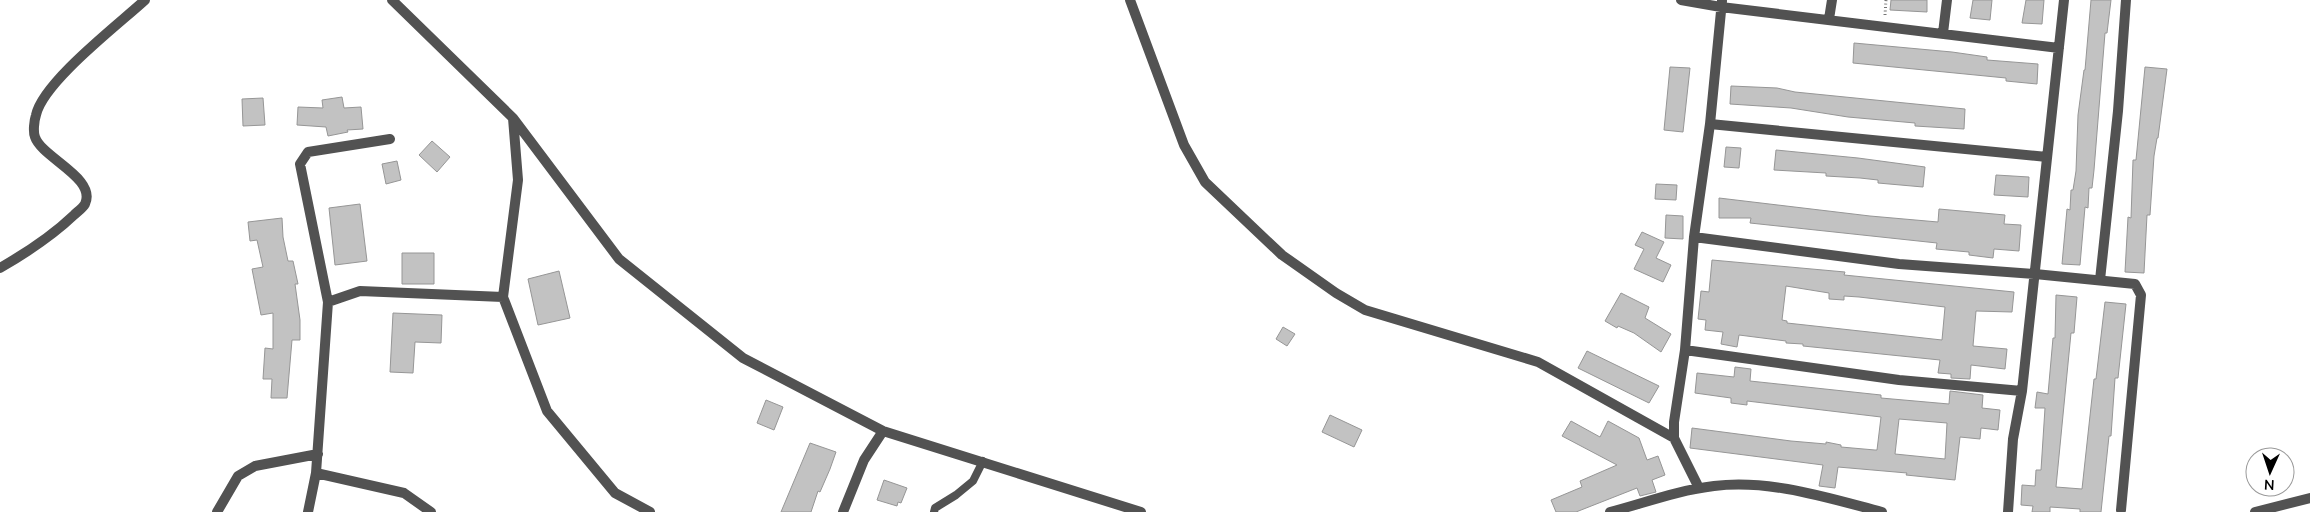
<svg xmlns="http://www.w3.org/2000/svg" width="2310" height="512" viewBox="0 0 2310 512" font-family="'Nunito Sans',sans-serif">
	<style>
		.building { fill: #c2c2c2; stroke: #969696; fill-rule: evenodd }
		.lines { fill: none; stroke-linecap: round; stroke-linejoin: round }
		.path { stroke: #747474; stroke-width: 3; stroke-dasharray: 1 2.5; stroke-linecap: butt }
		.lane { stroke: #525252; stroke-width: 8 }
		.street { stroke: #525252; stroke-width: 10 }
	</style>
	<rect width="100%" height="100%" fill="#fff"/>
	<path class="building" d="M 1891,0 L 1927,0 L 1927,12 L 1890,10 Z
		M 1973,0 L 1992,0 L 1990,20 L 1970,18 Z
		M 2026,0 L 2044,0 L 2042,24 L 2022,23 Z
		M 2091,0 L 2111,0 L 2107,33 L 2105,33 L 2094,170 L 2092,188 L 2089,188 L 2088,208 L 2085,207 L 2080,265 L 2062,264 L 2067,209 L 2070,210 L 2071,190 L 2073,190 L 2076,171 L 2078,115 L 2084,70 L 2085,70 Z
		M 1854,43 L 1952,52 L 1987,57 L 1987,60 L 2038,64 L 2037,84 L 2006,81 L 2006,78 L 1853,63 Z
		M 1670,67 L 1690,68 L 1683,132 L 1664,130 Z
		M 2145,67 L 2167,69 L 2158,138 L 2157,138 L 2154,156 L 2150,215 L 2147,215 L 2144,273 L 2125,272 L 2128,217 L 2131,218 L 2133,160 L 2136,160 Z
		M 1731,86 L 1777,88 L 1795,92 L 1965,109 L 1964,129 L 1915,126 L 1915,123 L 1848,117 L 1791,108 L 1730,104 Z
		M 342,97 L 344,108 L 361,107 L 363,129 L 347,130 L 348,132 L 328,136 L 326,127 L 297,125 L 298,107 L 323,108 L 322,100 Z
		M 263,98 L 265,125 L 243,126 L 242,99 Z
		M 432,141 L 450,157 L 437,172 L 419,155 Z
		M 1726,147 L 1741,148 L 1739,168 L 1724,167 Z
		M 1776,150 L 1858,158 L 1925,167 L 1923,187 L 1878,183 L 1878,180 L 1860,178 L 1826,176 L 1826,173 L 1774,170 Z
		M 397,161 L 401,180 L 386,184 L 382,164 Z
		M 1996,175 L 2029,177 L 2028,197 L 1994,195 Z
		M 1656,184 L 1677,185 L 1676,200 L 1655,199 Z
		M 1719,198 L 1870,216 L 1938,222 L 1939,209 L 2005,215 L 2004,224 L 2021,225 L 2019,251 L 1994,249 L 1993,258 L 1969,255 L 1969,252 L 1936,249 L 1937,243 L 1750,223 L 1751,218 L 1719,218 Z
		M 360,204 L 367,261 L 335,265 L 329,208 Z
		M 1666,215 L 1683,216 L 1683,239 L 1665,238 Z
		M 282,218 L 283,237 L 288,261 L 293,261 L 298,284 L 295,284 L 300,320 L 300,340 L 292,340 L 287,398 L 271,398 L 272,379 L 263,379 L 265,348 L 273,349 L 273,313 L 261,315 L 252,269 L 263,267 L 257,240 L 250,241 L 248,222 Z
		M 1642,232 L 1664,242 L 1656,258 L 1671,265 L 1663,282 L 1634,269 L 1644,249 L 1635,245 Z
		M 402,253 L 434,253 L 434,284 L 402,284 Z
		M 1712,260 L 1845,272 L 1844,275 L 2014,292 L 2012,312 L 1976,311 L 1973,346 L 2007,349 L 2005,369 L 1971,365 L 1970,379 L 1951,378 L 1951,374 L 1938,373 L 1940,360 L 1803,346 L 1803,344 L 1786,343 L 1786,341 L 1739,335 L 1737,347 L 1721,344 L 1723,332 L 1705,330 L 1706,320 L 1698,319 L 1701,291 L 1709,292 ZM 1786,286 L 1829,293 L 1829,299 L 1844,300 L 1844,296 L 1859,297 L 1945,307 L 1942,340 L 1787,323 L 1787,321 L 1782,320 Z
		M 559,271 L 570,318 L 538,325 L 528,279 Z
		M 1621,293 L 1649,307 L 1645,318 L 1671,334 L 1661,352 L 1634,333 L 1618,326 L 1617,328 L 1605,321 Z
		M 2056,295 L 2077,297 L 2074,333 L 2071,333 L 2056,487 L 2082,489 L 2094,379 L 2096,379 L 2105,302 L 2126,304 L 2118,378 L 2115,378 L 2111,436 L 2109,436 L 2101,512 L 2080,512 L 2080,509 L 2050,507 L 2050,512 L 2032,512 L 2033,506 L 2021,505 L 2022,485 L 2035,486 L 2036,470 L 2041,470 L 2045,408 L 2035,408 L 2037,392 L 2048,394 L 2053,338 L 2055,338 Z
		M 393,313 L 442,315 L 441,343 L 415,342 L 413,373 L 390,372 Z
		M 1283,327 L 1295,334 L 1287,346 L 1276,339 Z
		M 1587,351 L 1659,386 L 1649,403 L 1578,368 Z
		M 1735,367 L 1751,369 L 1750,381 L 1881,395 L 1881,398 L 1949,404 L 1950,391 L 1983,395 L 1982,408 L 2000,410 L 1998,430 L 1981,428 L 1980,439 L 1960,437 L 1955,480 L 1906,475 L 1907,473 L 1838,467 L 1835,488 L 1819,486 L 1823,465 L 1690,448 L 1692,428 L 1791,441 L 1826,444 L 1826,442 L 1841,445 L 1841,447 L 1875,450 L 1877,450 L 1881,417 L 1747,401 L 1747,405 L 1731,403 L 1731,398 L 1695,393 L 1697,373 L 1734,377 ZM 1899,419 L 1947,423 L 1945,459 L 1895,454 Z
		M 766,400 L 783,407 L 774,430 L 757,423 Z
		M 1330,415 L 1362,430 L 1354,447 L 1322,432 Z
		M 1571,421 L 1600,437 L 1608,421 L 1639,438 L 1647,460 L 1658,456 L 1665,475 L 1652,480 L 1656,492 L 1640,496 L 1637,488 L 1576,512 L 1556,512 L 1551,500 L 1582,487 L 1580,481 L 1617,465 L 1562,436 Z
		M 810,443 L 836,452 L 830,469 L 820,492 L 818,491 L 811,512 L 781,512 Z
		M 884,480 L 907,488 L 901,503 L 898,502 L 897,506 L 877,500 Z"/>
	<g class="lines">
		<path class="path" d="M 1885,15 L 1886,0"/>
		<path class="lane" d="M 934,512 L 935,508 L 956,495 L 973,481 L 983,461"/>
		<path class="street" d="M 392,0 L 513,118 L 619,259 L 743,358 L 883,431 L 1141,512
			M 1130,0 L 1184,145 L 1205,182 L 1282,255 L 1336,293 L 1365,310 L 1538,362 L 1674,438
			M 1681,0 L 1721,7 L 2059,48
			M 1829,19 L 1832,0
			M 1943,33 L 1947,0
			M 1710,124 L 2047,157
			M 1694,237 L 1899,264 L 2035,274 L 2135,284 L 2141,295 L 2121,510
			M 0,268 C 26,253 52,236 74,215 C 77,212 83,208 85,204 C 97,178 42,158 35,137 C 33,132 34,121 36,115 C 43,82 119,24 145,0
			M 2100,280 L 2118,111 L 2126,0
			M 503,297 L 547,411 L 615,493 L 650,512
			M 328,302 L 300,164 L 308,152 L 390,139
			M 1685,350 L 1694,237 L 1710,124 L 1722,1
			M 2022,391 L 2064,0
			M 316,473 L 404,493 L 431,512
			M 1699,488 L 1674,438 L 1674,422 L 1685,350 L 1899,380 L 2022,391 L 2013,439 L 2008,512
			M 217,512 L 238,476 L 255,466 L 318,454
			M 308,512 L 316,473 L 328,302 L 360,291 L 503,297 L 518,180 L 513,118
			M 843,512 L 864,460 L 883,431
			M 1610,512 C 1644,503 1679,490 1714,486 C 1770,479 1828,498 1882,512
			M 2255,512 L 2310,498"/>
	</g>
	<g transform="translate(2270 472) rotate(183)"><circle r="24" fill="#ffffff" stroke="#999999"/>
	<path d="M0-4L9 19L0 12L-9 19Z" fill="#000000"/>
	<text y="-8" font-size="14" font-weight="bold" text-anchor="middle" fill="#000000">N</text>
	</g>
</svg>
